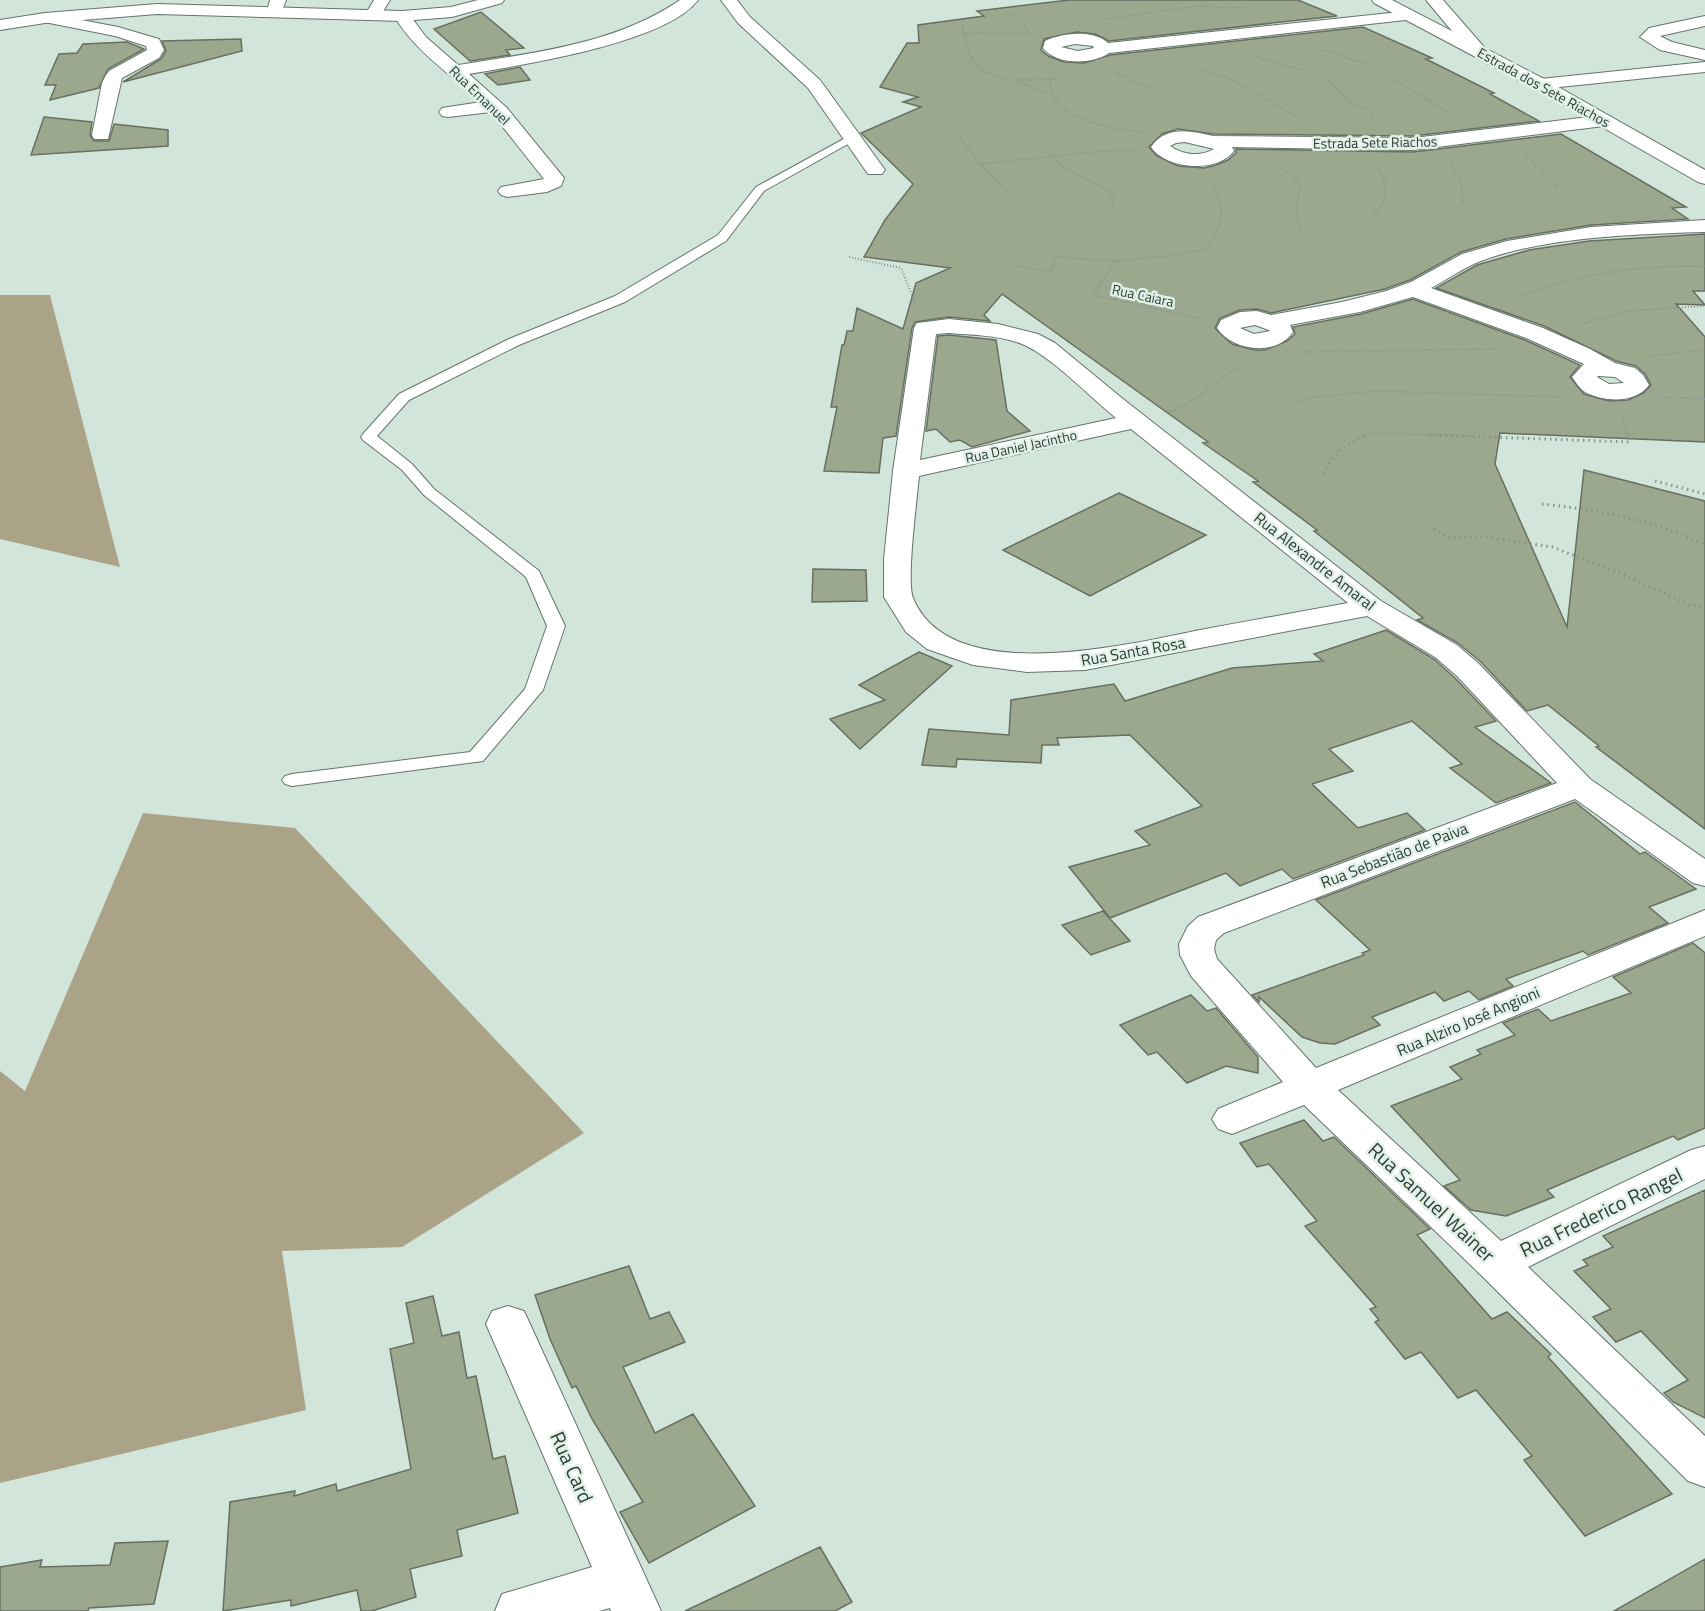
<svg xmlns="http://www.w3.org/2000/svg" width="1705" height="1611" viewBox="0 0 1705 1611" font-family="'Titillium Web',sans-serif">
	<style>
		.forest { fill: #aba387 }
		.building { fill: #9ba88d; stroke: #686f60; stroke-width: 1.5 }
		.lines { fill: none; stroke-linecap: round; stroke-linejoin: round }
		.lane-casing { stroke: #64746c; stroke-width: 2 }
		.street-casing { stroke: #64746c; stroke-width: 2 }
		.secondary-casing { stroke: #64746c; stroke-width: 2 }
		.path-far1 { stroke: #86938c; stroke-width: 2; stroke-dasharray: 1 2; stroke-linecap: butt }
		.path { stroke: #86938c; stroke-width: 3; stroke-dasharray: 1.5 4; stroke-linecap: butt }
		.lane { fill: #fff; fill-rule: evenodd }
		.street { fill: #fff; fill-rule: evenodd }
		.secondary { fill: #fff; fill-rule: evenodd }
		.labels { text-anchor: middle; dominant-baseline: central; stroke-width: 5; stroke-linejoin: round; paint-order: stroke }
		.far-street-label { font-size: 14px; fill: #323a36; stroke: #e0f2e8 }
		.street-label { font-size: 16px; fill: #323a36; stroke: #e0f2e8 }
		.near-street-label { font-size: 20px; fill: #323a36; stroke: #e0f2e8 }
	</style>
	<rect width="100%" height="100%" fill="#d2e5db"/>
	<path class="forest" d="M 0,295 L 50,295 L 120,567 L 0,539 Z
		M 143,813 L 295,828 L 584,1133 L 402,1247 L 282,1251 L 306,1410 L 0,1483 L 0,1071 L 25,1091 Z"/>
	<path class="building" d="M 1069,0 L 1298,0 L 1337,16 L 1109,41 L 1095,34 L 1077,32 L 1044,39 L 1041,50 L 1048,56 L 1064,62 L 1084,63 L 1110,55 L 1363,27 L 1432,58 L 1426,59 L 1494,93 L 1490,94 L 1539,121 L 1413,136 L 1213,134 L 1178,129 L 1162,134 L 1149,147 L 1157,156 L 1178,166 L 1204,168 L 1216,165 L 1228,160 L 1236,153 L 1236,149 L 1413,152 L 1561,134 L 1686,207 L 1672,208 L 1688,219 L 1591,225 L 1506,239 L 1461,252 L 1410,280 L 1385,289 L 1271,313 L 1257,309 L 1240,310 L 1220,318 L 1215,328 L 1232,344 L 1254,350 L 1265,350 L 1287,341 L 1295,334 L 1293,327 L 1361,314 L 1413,299 L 1525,340 L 1580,365 L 1570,377 L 1584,394 L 1609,401 L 1628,400 L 1644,393 L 1651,385 L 1645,374 L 1636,366 L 1616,361 L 1544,326 L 1436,288 L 1477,265 L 1529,250 L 1589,241 L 1705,234 L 1705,291 L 1693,291 L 1705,305 L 1676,304 L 1705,337 L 1705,442 L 1500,433 L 1495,464 L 1567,627 L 1584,470 L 1705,501 L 1705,829 L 1596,747 L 1599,746 L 1548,705 L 1527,711 L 1481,662 L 1458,643 L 1417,620 L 1423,618 L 1314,531 L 1317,530 L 1253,482 L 1258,481 L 1203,443 L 1208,442 L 1002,294 L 984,315 L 990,321 L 949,317 L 915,322 L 912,328 L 896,436 L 883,438 L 879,473 L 824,471 L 837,407 L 831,407 L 842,345 L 844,345 L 847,331 L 853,331 L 857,308 L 903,329 L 916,283 L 950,268 L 864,257 L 885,220 L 913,184 L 861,133 L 921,107 L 903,102 L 918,97 L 880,87 L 907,43 L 919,43 L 918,25 L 984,16 L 977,11 Z
		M 481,12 L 524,48 L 506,50 L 510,55 L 470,61 L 434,29 Z
		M 241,39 L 242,51 L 123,82 L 161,59 L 166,51 L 162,41 Z
		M 127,42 L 144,49 L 108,69 L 99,88 L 50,100 L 56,85 L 45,85 L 59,54 L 77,53 L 83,44 Z
		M 520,67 L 530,80 L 498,85 L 485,74 Z
		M 44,117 L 92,122 L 90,135 L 94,141 L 109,141 L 114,124 L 168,130 L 168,146 L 31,155 Z
		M 949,335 L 996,340 L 1007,411 L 1030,431 L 972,447 L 960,440 L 950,442 L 936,429 L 926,431 L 938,336 Z
		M 1119,493 L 1206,535 L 1090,596 L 1003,550 Z
		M 813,569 L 866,570 L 867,601 L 812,602 Z
		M 1386,630 L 1434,659 L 1455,678 L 1496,721 L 1475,727 L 1551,783 L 1496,803 L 1450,768 L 1462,764 L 1412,721 L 1329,749 L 1353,771 L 1312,784 L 1358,828 L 1407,813 L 1425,830 L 1293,879 L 1282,869 L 1240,886 L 1226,873 L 1110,918 L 1069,867 L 1150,845 L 1135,831 L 1202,806 L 1130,735 L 1057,738 L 1059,745 L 1042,745 L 1041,763 L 957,759 L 956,767 L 922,765 L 929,729 L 1009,735 L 1011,700 L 1114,684 L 1125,701 L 1232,668 L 1323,661 L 1314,654 Z
		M 919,652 L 952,666 L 860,749 L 830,719 L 885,700 L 859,685 Z
		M 1575,802 L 1640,854 L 1645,852 L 1696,889 L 1649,907 L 1668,923 L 1588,955 L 1583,951 L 1506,979 L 1513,986 L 1479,1000 L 1469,991 L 1444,1001 L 1435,992 L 1372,1017 L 1380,1025 L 1335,1044 L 1320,1043 L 1302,1037 L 1259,997 L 1259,1002 L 1252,995 L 1364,955 L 1362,953 L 1370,950 L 1316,900 Z
		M 1103,911 L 1130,941 L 1091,955 L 1062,925 Z
		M 1693,943 L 1705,953 L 1705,1128 L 1678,1140 L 1673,1136 L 1547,1190 L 1554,1197 L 1506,1216 L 1471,1210 L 1444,1186 L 1460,1180 L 1391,1106 L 1462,1079 L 1450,1067 L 1481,1054 L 1477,1050 L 1515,1035 L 1503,1023 L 1538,1009 L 1551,1021 L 1631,993 L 1613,977 Z
		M 1191,995 L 1207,1011 L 1216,1008 L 1258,1057 L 1258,1073 L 1226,1066 L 1187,1083 L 1157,1052 L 1148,1055 L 1120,1025 Z
		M 1304,1120 L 1323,1141 L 1334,1137 L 1430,1229 L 1417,1235 L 1492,1319 L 1507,1312 L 1551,1354 L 1548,1357 L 1672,1494 L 1585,1536 L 1524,1460 L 1532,1456 L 1476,1390 L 1458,1398 L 1421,1352 L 1405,1359 L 1375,1322 L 1379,1320 L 1370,1309 L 1376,1307 L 1305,1226 L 1317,1221 L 1269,1164 L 1257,1167 L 1240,1143 Z
		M 1705,1190 L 1705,1418 L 1673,1402 L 1664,1393 L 1688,1380 L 1641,1331 L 1616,1342 L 1593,1317 L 1611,1309 L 1574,1271 L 1588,1265 L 1583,1260 L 1613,1247 L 1603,1236 Z
		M 629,1266 L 650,1319 L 669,1312 L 685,1342 L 623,1367 L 655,1433 L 693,1414 L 755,1506 L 649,1563 L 620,1512 L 643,1502 L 592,1419 L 576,1386 L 572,1388 L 550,1339 L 535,1295 Z
		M 433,1296 L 442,1336 L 459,1332 L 467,1378 L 476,1376 L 493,1459 L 505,1456 L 518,1513 L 457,1530 L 462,1556 L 410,1569 L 416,1597 L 372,1611 L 361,1611 L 357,1590 L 291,1606 L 291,1600 L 223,1611 L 230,1502 L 295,1491 L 294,1496 L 336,1484 L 337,1491 L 411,1469 L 390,1349 L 414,1343 L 406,1303 Z
		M 168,1541 L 154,1604 L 89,1608 L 88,1611 L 0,1611 L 0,1567 L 42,1560 L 40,1567 L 110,1565 L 115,1543 Z
		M 820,1547 L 852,1602 L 835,1611 L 685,1611 Z
		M 1705,1559 L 1705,1611 L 1614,1611 Z"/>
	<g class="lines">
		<g class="lane-casing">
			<path id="lane" d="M 851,135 L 855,136 L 855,140 L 764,191 L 726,241 L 625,302 L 519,345 L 409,400 L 377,436 L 412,464 L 434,489 L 539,571 L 565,626 L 543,690 L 483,761 L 292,786 L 285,784 L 282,780 L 285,776 L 292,774 L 470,752 L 525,689 L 547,626 L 526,577 L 424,495 L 402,470 L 363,440 L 361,437 L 363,434 L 399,394 L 509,339 L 615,296 L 718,235 L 756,187 Z"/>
		</g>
		<g class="street-casing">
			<path id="street" d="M 270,0 L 286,0 L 281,14 L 269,14 L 267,11 Z
				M 374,0 L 390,0 L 379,18 L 373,20 L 365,15 Z
				M 680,0 L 698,0 C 666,43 522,65 469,74 L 507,108 L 564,178 L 561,186 L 547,192 L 508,197 L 501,195 L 498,191 L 501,187 L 544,179 L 491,112 L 448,117 L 442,116 L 439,112 L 442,108 L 481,102 C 450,74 416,52 394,16 L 396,13 L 408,13 L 426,37 L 458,65 C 533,53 616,44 680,0 Z
				M 721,0 L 737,0 L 750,17 L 820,80 L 885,170 L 882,174 L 868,174 L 808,88 L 738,23 Z
				M 1426,0 L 1443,0 L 1484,47 L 1486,51 L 1484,55 L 1472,55 Z
				M 1409,11 L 1415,13 L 1417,16 L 1415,19 L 1109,53 C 1092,65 1056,65 1043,48 L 1045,41 C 1061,33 1094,29 1108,43 ZM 1075,44 L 1093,46 L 1094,48 L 1078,51 L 1061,47 Z
				M 45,13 L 118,27 L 159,39 L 164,50 L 159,58 L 122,78 L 108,139 L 94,139 L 92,135 L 102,83 L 106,75 L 109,71 L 147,50 L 146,46 L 115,36 L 39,21 L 37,18 Z
				M 1705,16 L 1705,26 L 1660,36 L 1672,42 L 1705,50 L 1705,60 L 1660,50 L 1640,37 L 1649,28 Z
				M 1705,62 L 1705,72 L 1540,89 L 1534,88 L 1531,84 L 1534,80 L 1540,79 Z
				M 1605,115 L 1612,117 L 1614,121 L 1612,125 L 1413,150 L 1232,147 L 1234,151 C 1217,174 1165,169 1151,147 C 1165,126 1190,130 1213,136 L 1413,138 ZM 1185,142 L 1214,149 C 1200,157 1183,155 1170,146 L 1176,143 Z
				M 1705,220 L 1705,232 C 1637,234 1539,237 1476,263 C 1460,270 1446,280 1431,288 L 1543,328 L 1590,349 L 1615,363 L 1635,368 L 1643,375 L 1649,385 C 1636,404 1603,402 1585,392 C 1579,388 1576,382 1572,377 L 1584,364 L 1526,338 L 1413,297 L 1360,312 L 1290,325 L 1293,332 C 1276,357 1232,351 1217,328 L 1221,320 L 1240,312 L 1257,311 L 1271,315 L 1342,302 L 1386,291 L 1411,282 L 1462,254 L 1507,241 L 1591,227 ZM 1255,325 L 1269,330 L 1270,331 L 1254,334 L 1240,328 ZM 1598,376 L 1615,377 L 1624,383 L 1609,384 L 1597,377 Z
				M 949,319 L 998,324 L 1038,334 L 1055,343 L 1123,399 L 1381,601 L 1457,645 L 1479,664 L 1590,779 L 1705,859 L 1705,886 L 1693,883 L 1575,799 L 1224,933 L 1216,940 L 1214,949 L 1217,959 L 1316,1068 L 1705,910 L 1705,936 L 1338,1090 L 1501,1241 L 1691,1150 L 1705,1146 L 1705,1179 L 1528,1267 L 1705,1436 L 1705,1487 L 1688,1481 L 1481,1275 L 1304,1105 L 1232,1134 L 1218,1129 L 1212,1119 L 1218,1109 L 1283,1082 L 1191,976 L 1180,955 L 1179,944 L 1188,926 L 1198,917 L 1557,783 L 1457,676 L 1435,657 L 1367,616 L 1085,670 L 1027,672 L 973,665 L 927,649 L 906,632 L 884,597 L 884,559 L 893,471 L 914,328 L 917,323 ZM 949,333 C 973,335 999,335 1022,344 C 1050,355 1091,398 1116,418 L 920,460 L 936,334 ZM 1131,429 L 1348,603 C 1299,612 1249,621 1200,630 C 1129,644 950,689 913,598 C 906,581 917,499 919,476 Z
				M 508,1306 L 524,1311 L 530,1324 L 661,1611 L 611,1611 L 610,1608 L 599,1611 L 495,1611 L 502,1594 L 592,1567 L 486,1324 L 492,1311 Z"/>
		</g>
		<g class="secondary-casing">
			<path id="secondary" d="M 478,0 L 504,0 L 502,3 L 452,17 L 402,21 L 157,14 L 45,23 L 0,30 L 0,20 L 45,13 L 157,4 L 402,11 L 451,7 Z
				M 1372,0 L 1392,0 L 1546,80 L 1705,170 L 1705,184 L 1698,182 L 1534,88 L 1374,3 Z"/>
		</g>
		<path class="path-far1" d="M 1007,12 L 1022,21 L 1029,33
			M 1107,19 L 1195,6 L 1245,8
			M 961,22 L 970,56 L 982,71 L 1028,85 L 1050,95
			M 964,33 L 1029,34
			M 1322,50 L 1366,64
			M 1257,57 L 1302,70
			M 1191,65 L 1231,79 L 1297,117
			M 1116,73 L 1152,89
			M 1055,78 L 1050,81 C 1051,122 1109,127 1141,132
			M 1326,78 L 1351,104 L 1368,109 L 1373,119
			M 1016,80 L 1053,79
			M 1395,80 L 1450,113
			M 959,135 L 980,164 L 1009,194
			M 1525,154 L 1557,187
			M 1052,156 C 1067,173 1093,180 1112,194 L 1113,206
			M 980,164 L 1103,151 L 1134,150
			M 1450,164 L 1461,183 L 1463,204
			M 1280,168 L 1292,175 L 1300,186 L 1296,209 L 1301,235
			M 1372,218 C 1387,200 1391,188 1377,168
			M 849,257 L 901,268 L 916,305
			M 1116,261 L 1093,295 L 1202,319
			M 1016,266 L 1050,272 L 1056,257 L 1116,261 L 1176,255 L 1206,249 C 1223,228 1227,206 1212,182
			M 1516,297 C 1578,274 1639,265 1705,266
			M 1582,324 L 1628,311 L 1705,306
			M 1302,352 L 1496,349
			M 1649,356 L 1705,350
			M 1662,397 L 1705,399
			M 1294,404 L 1308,398 L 1375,391 L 1564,397
			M 1169,412 C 1193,405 1218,378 1242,365
			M 1623,418 L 1628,436
			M 1363,436 L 1375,433 L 1472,436"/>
		<path class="path" d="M 1429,435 L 1630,442 L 1628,435
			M 1323,473 C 1334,453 1346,442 1368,435
			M 1655,481 L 1705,494
			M 1542,504 C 1599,510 1653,520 1705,545
			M 1434,529 L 1450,538 L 1480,536 L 1552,547 L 1620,573 L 1689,605 L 1705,606"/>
		<use href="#lane" class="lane"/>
		<use href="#street" class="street"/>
		<use href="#secondary" class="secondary"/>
	</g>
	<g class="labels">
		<g class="far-street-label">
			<text transform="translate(1544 87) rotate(29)">Estrada dos Sete Riachos</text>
			<text transform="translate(480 95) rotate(44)">Rua Emanuel</text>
			<text transform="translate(1375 142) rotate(-1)">Estrada Sete Riachos</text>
			<text transform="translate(1143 295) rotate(12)">Rua Caiara</text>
			<text transform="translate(1021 446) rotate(-12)">Rua Daniel Jacintho</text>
		</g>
		<g class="street-label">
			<text transform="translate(1315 561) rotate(38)">Rua Alexandre Amaral</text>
			<text transform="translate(1133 651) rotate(-10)">Rua Santa Rosa</text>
			<text transform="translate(1394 855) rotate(-21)">Rua Sebastião de Paiva</text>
			<text transform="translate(1468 1021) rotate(-23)">Rua Alziro José Angioni</text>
		</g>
		<g class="near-street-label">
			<text transform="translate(1432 1202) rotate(43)">Rua Samuel Wainer</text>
			<text transform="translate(1601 1212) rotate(-26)">Rua Frederico Rangel</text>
			<text transform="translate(572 1467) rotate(66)">Rua Card</text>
		</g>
	</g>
</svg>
